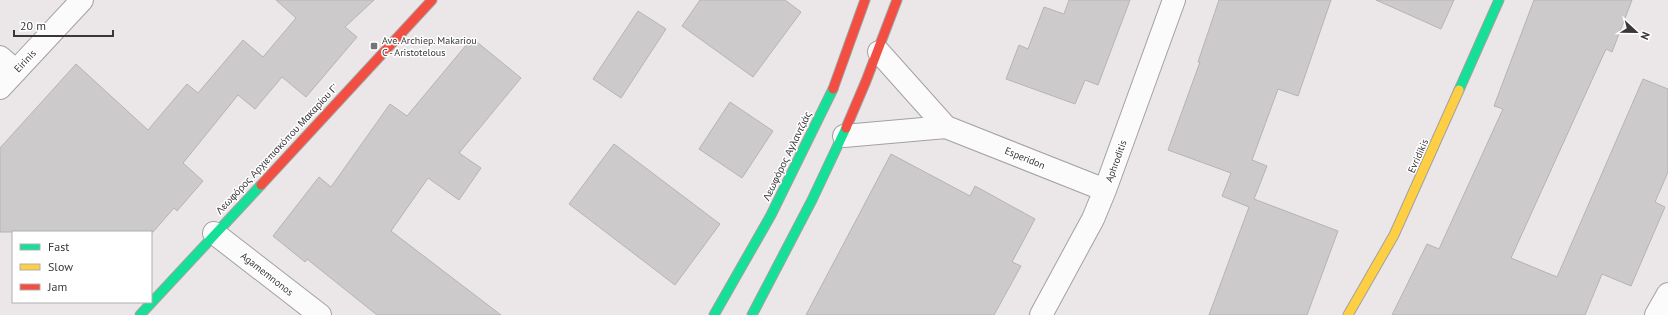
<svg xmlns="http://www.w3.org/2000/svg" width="1668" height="315" viewBox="0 0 1668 315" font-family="'PT Sans',sans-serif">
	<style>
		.building { fill: #cdcacb; stroke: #b6b3b4 }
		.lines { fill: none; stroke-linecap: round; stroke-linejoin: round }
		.street-casing { stroke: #a3a1a2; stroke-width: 24 }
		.fast-casing { stroke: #a3a1a2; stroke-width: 11 }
		.slow-casing { stroke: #a3a1a2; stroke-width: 11 }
		.jam-casing { stroke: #a3a1a2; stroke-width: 11 }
		.street { stroke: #fcfbfc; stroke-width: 22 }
		.fast { stroke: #16e098; stroke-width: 9 }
		.slow { stroke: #ffcf43; stroke-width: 9 }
		.jam { stroke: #f24e42; stroke-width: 9 }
		.poi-dot { fill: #787576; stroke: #fff; stroke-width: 1.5 }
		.labels { text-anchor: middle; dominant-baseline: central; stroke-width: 3; stroke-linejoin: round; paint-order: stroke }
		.poi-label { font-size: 10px; fill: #3a3738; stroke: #fff; text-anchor: start }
		.street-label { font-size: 10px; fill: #3a3738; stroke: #fff }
	</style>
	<rect width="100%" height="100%" fill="#ebe7e9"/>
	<path class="building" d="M 276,0 L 374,0 L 345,27 L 357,37 L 306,97 L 282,77 L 255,109 L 238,95 L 183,163 L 203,181 L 177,211 L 174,208 L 153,232 L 0,232 L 0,148 L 76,64 L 148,130 L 187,84 L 198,93 L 243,40 L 263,57 L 296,18 Z
		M 700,0 L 785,0 L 801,12 L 753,77 L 682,26 Z
		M 1069,0 L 1130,0 L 1098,85 L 1085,80 L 1075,104 L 1006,79 L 1019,45 L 1028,49 L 1044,7 L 1064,14 Z
		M 1219,0 L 1331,0 L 1298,96 L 1278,89 L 1252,160 L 1267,166 L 1254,199 L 1338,231 L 1307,315 L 1209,315 L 1249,207 L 1222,196 L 1231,173 L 1168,150 L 1200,62 L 1198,62 Z
		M 1376,0 L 1454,0 L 1441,29 Z
		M 1534,0 L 1632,0 L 1612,52 L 1606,49 L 1511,258 L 1557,277 L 1643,79 L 1668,89 L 1668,172 L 1655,202 L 1665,207 L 1631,286 L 1602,274 L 1585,315 L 1392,315 L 1427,244 L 1439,249 L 1503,109 L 1494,106 Z
		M 638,11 L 666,29 L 621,98 L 593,79 Z
		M 472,38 L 521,78 L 459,153 L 481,168 L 459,200 L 428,178 L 391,231 L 501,315 L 377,315 L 307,259 L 305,262 L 273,236 L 319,177 L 331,187 L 390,104 L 407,116 Z
		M 730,102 L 773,131 L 742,178 L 699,149 Z
		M 614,144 L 720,224 L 675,285 L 569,204 Z
		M 891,154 L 970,196 L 975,186 L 1035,219 L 1012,262 L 1021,266 L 994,315 L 806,315 Z"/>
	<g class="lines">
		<g class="street-casing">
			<path id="street" d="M 879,52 L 946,127
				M 0,57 L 16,71
				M 0,88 L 82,0
				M 844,136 L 946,127 L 1105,190
				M 214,233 L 320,315
				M 1041,315 L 1093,219 L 1105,190 L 1174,0
				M 1656,315 L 1668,294"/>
		</g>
		<g class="fast-casing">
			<path id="fast" d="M 1459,90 L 1499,0
				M 140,315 L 261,185
				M 714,315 L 771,215 L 833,89
				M 752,315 L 812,200 L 846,128"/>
		</g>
		<g class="slow-casing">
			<path id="slow" d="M 1348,315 L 1394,235 L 1459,90"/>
		</g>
		<g class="jam-casing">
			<path id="jam" d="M 833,89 L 865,0
				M 846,128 L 866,81 L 897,0
				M 261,185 L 432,0"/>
		</g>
		<use href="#street" class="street"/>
		<use href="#fast" class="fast"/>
		<use href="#slow" class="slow"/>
		<use href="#jam" class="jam"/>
	</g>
	<rect class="poi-dot" x="370" y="42" width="8" height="8" rx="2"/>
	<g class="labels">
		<g class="poi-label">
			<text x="382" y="40">Ave. Archiep. Makariou<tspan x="382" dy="12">C - Aristotelous</tspan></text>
		</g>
		<g class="street-label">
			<text transform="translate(25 61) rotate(-47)">Eirinis</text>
			<text transform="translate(277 149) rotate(-47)">Λεωφόρος Αρχιεπισκόπου Μακαρίου Γ'</text>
			<text transform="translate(787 156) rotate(-64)">Λεωφόρος Αγλαντζιάς</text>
			<text transform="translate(1418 156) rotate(-66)">Evridikis</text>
			<text transform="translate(1025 158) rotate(22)">Esperidon</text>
			<text transform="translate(1116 161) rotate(-70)">Aphroditis</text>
			<text transform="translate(267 274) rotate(38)">Agamemnonos</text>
		</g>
	</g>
	<rect x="12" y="231" width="140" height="72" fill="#ffffff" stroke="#b0afaf"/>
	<rect x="20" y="244" width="20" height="6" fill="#16e098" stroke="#b0afaf"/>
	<text x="48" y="251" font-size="12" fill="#3a3738">Fast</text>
	<rect x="20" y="264" width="20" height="6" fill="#ffcf43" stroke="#b0afaf"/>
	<text x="48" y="271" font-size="12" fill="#3a3738">Slow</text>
	<rect x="20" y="284" width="20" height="6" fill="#f24e42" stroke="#b0afaf"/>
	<text x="48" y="291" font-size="12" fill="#3a3738">Jam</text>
	<g transform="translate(1636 32) rotate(112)" stroke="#ffffff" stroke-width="3" paint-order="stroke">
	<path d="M0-3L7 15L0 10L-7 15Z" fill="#3a3738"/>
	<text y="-6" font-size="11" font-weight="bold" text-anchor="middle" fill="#3a3738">N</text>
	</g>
	<path d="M14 30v6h99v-6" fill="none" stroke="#3a3738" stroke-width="2"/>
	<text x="20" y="30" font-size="12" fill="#3a3738" stroke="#ffffff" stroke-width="3" paint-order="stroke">20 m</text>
</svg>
